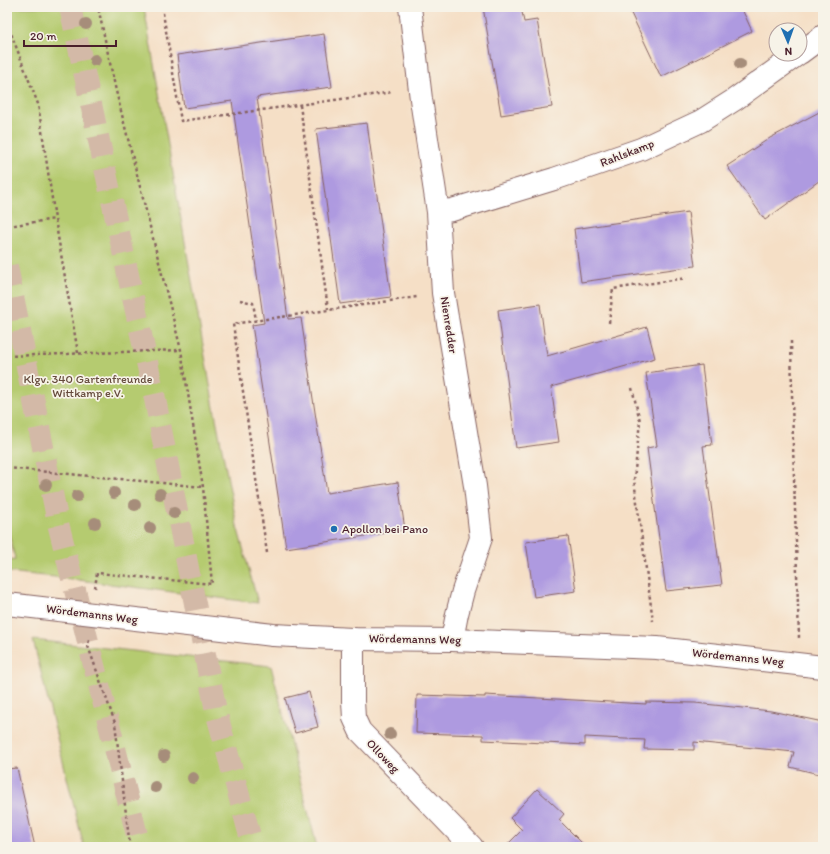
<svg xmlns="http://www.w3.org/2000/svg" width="830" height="854" viewBox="0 0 830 854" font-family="Itim,sans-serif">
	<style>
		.green { fill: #b5cb6f; stroke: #80754d }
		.building { fill: #ae9ae0 }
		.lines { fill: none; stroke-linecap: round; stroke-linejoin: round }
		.highway-tunnel { stroke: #d3b9a7; stroke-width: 22; stroke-dasharray: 22 11; stroke-linecap: butt }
		.street-casing { stroke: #866261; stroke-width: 24 }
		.secondary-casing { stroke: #866261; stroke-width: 24 }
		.path { stroke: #866261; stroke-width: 2.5; stroke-dasharray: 3 3; stroke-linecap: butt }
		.street { stroke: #fff; stroke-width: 22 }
		.secondary { stroke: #fff; stroke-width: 22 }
		.tree { fill: #a68d7a }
		.poi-dot { fill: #1f6fb2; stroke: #f7f3e8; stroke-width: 1.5 }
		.labels { text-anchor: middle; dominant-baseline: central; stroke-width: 3.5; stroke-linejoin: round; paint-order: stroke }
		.street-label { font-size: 12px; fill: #4a1f2b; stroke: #f7f3e8 }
		.park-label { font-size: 12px; fill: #654a3c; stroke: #f7f3e8 }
		.poi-label { font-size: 12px; fill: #4a1f2b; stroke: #f7f3e8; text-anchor: start }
	</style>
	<rect width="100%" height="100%" fill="#f7f3e8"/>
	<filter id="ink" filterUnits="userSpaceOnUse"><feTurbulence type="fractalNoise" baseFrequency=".025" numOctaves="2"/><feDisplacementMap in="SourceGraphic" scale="8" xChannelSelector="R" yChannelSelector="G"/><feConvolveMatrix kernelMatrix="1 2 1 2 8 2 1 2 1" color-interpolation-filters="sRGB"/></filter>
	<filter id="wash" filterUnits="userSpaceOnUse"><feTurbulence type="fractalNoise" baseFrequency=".012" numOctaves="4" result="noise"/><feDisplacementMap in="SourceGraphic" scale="16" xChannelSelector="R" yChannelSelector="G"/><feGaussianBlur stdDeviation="0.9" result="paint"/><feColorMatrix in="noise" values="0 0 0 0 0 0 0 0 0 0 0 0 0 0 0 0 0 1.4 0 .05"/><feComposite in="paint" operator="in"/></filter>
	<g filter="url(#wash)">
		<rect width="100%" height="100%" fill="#f5dfc6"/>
		<path class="green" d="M 7,7 L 144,7 L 214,408 L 237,526 L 258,603 L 55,577 L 7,572 L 7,560 L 15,559 L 7,525 Z
			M 33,640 L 271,666 L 317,847 L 84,847 Z"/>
		<g id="blocks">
			<path class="building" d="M 483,7 L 521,7 L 524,22 L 537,20 L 552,107 L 501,115 Z
				M 628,7 L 741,7 L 752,31 L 661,77 Z
				M 324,34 L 332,87 L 257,97 L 288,319 L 301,318 L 327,493 L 398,482 L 405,530 L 286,548 L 252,325 L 264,323 L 232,101 L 184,108 L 177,55 Z
				M 823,110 L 823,178 L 765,220 L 727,166 L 770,138 Z
				M 367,123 L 391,297 L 340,304 L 316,129 Z
				M 688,212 L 695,266 L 581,282 L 574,229 Z
				M 540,304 L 547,356 L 647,327 L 655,358 L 551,387 L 559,442 L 516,448 L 498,310 Z
				M 702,365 L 712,445 L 703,446 L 722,585 L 666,591 L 647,448 L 657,446 L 646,373 Z
				M 568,536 L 576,591 L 534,597 L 526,542 Z
				M 309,692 L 318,727 L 295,733 L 285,698 Z
				M 417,695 L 485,697 L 485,695 L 646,704 L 646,702 L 695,703 L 771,711 L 823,722 L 823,775 L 790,767 L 794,752 L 694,742 L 694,750 L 644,749 L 645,740 L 585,737 L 585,745 L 483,740 L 483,735 L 416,733 Z
				M 17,768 L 35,847 L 7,847 L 7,769 Z
				M 537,789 L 564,814 L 559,820 L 586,847 L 505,847 L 522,830 L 510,818 Z"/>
		</g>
	</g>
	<g filter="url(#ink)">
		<use href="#blocks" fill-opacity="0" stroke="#866261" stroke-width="1"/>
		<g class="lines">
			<path class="highway-tunnel" d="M 70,7 L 155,399 L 216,711 L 253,847
				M 7,266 L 58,523 L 140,847"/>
			<g class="street-casing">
				<path id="street" d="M 410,7 L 421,99 L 438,212 L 443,293 L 475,486 L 481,538 L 463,591 L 457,614 L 452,640
					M 800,53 L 823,36
					M 438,212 L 452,210 L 554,179 L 641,149 L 701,121 L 734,100 L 798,54
					M 353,639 L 353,701 L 354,718 L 360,731 L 472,847"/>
			</g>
			<g class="secondary-casing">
				<path id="secondary" d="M 7,604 L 273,635 L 353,639 L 452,640 L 657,648 L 823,667"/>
			</g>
			<path class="path" d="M 162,7 L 181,121 L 393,92
				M 7,23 L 38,104 L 55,219 L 78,353
				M 300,105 L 328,309
				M 8,226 L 55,219
				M 240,300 L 253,303 L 256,320
				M 609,323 L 613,289 L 686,278
				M 791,341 L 793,445 L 799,638
				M 7,356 L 181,350
				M 632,388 L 640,421 L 634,480 L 653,621
				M 7,468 L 203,487
				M 267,553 L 233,324 L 417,297
				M 95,588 L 97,573 L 212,584 L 203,487 L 181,350 L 116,91 L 98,7
				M 89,640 L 88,646 L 115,723 L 130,847"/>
			<use href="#street" class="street"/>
			<use href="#secondary" class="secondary"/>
		</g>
		<g class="tree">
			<circle cx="86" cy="24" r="6"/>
			<circle cx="95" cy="60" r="6"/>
			<circle cx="740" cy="64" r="6"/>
			<circle cx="46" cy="485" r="6"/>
			<circle cx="114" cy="493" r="6"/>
			<circle cx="160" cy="494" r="6"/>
			<circle cx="77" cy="496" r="6"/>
			<circle cx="135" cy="505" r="6"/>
			<circle cx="174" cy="513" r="6"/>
			<circle cx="95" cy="523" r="6"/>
			<circle cx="150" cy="528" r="6"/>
			<circle cx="390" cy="734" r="6"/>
			<circle cx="164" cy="756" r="6"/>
			<circle cx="193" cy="778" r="6"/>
			<circle cx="155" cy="787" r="6"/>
		</g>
	</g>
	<circle class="poi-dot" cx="334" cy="529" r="4"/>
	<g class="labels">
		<g class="street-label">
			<text transform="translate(627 153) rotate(-21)">Rahlskamp</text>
			<text transform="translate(449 325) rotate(81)">Nienredder</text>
			<text transform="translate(92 614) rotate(7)">Wördemanns Weg</text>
			<text transform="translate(415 639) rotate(1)">Wördemanns Weg</text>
			<text transform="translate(738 657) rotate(6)">Wördemanns Weg</text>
			<text transform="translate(383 756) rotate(46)">Olloweg</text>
		</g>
		<g class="park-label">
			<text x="88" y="379">Klgv. 340 Gartenfreunde<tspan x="88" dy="14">Wittkamp e.V.</tspan></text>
		</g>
		<g class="poi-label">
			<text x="342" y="529">Apollon bei Pano</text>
		</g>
	</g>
	<rect width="830" height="854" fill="none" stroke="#f7f3e8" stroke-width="24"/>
	<g transform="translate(788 42) rotate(178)"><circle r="19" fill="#f7f3e8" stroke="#b29e9c"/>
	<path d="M0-3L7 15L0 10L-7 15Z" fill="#1f6fb2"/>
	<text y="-6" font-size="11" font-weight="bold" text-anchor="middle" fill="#4a1f2b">N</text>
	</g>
	<path d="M24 40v6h92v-6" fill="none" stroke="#4a1f2b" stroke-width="2"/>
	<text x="30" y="40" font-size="12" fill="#4a1f2b" stroke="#f7f3e8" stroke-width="3" paint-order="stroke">20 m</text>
</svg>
